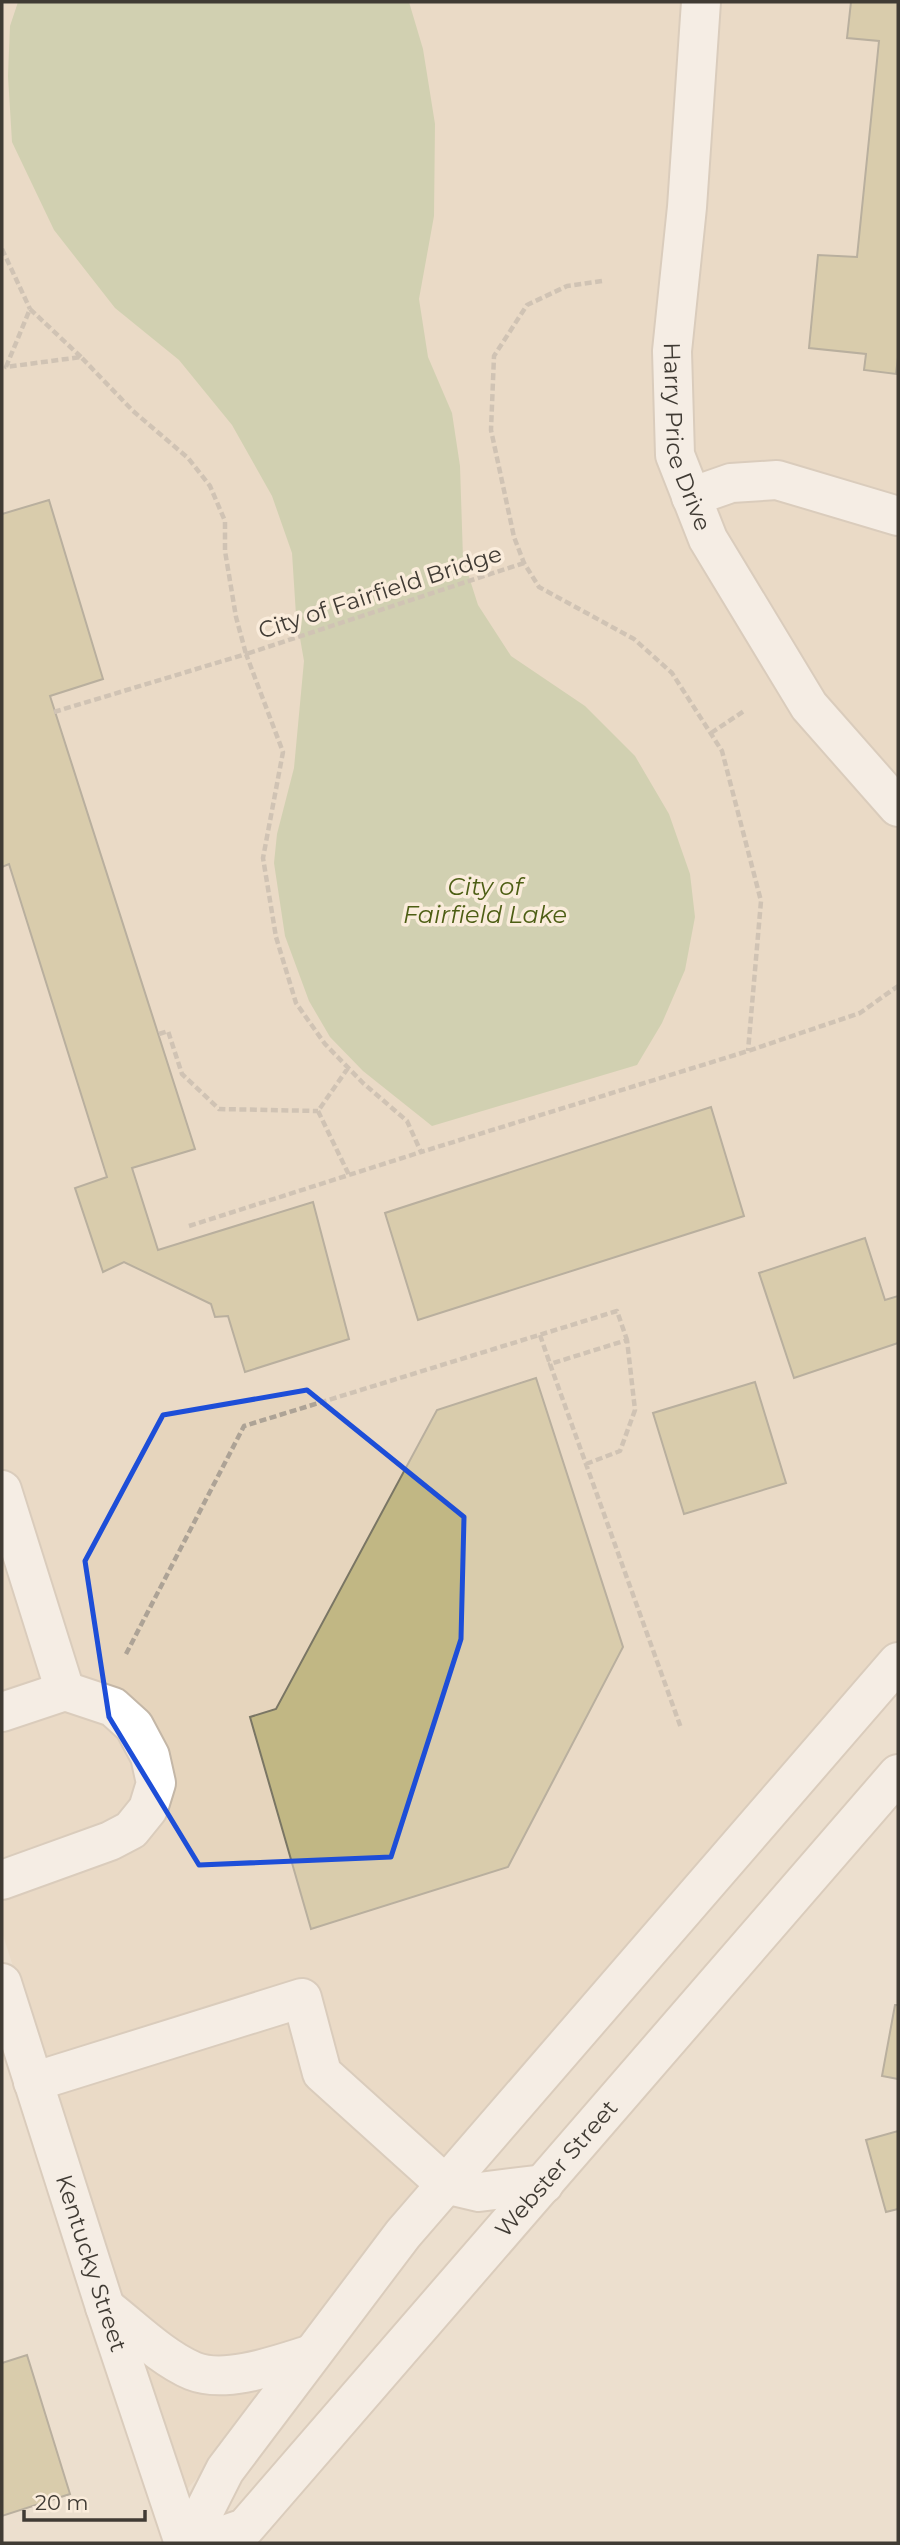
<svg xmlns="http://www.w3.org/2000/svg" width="900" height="2545" viewBox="0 0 900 2545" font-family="Montserrat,sans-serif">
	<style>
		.built { fill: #e6d5bd }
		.water { fill: #b0bf8e }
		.building { fill: #c1b784; stroke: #7a7664; stroke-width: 2 }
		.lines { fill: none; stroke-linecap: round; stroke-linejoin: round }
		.minor-casing { stroke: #c4b7a7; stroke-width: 42 }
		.path { stroke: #ada396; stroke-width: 4.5; stroke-dasharray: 7 3.5; stroke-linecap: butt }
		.minor { stroke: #fff; stroke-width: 38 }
		.marked { fill: none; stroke: #1d4ed8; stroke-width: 5; stroke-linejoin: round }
		.labels { text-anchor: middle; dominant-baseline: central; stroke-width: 7; stroke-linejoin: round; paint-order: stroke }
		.street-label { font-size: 23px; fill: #403b34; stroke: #faecdb }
		.water-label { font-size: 24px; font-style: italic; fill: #4d5e14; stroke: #faecdb }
	</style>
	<rect width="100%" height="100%" fill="#ecdfce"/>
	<path class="built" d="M 2,2 L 898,2 L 898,1685 L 182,2495 L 2,1932 Z"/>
	<path class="water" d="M 18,2 L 409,2 L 423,49 L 435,124 L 434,216 L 419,299 L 428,357 L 452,413 L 460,466 L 463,558 L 478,605 L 511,656 L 585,706 L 635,756 L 669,814 L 690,874 L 695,917 L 685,970 L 662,1023 L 637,1065 L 432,1126 L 363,1071 L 330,1037 L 309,1001 L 285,936 L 274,863 L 277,834 L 294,768 L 304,661 L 296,615 L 292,553 L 272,496 L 232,425 L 179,360 L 115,308 L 54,230 L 12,142 L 8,76 L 10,26 Z"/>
	<path class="building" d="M 851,2 L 898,2 L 898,357 L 896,374 L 864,370 L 866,354 L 809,348 L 818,255 L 857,257 L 879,41 L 847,38 Z
		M 49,500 L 103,679 L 50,696 L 195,1149 L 132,1168 L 158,1250 L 313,1202 L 349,1339 L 245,1372 L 228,1316 L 215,1317 L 211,1304 L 124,1262 L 103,1272 L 75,1188 L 107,1177 L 9,864 L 2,867 L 2,514 Z
		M 711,1107 L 744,1216 L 418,1320 L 385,1213 Z
		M 865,1238 L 885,1300 L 898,1296 L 898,1343 L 794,1378 L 759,1273 Z
		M 536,1378 L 623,1647 L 508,1867 L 311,1929 L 250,1717 L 276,1709 L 437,1410 Z
		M 755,1382 L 786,1483 L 684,1514 L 653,1413 Z
		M 895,2005 L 898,2005 L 898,2079 L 882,2076 Z
		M 898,2131 L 898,2209 L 886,2212 L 866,2140 Z
		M 27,2355 L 70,2494 L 2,2516 L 2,2363 Z"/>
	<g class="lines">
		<g class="minor-casing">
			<g id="minor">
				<path id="s1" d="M 701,2 L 687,207 L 672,351 L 675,455 L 708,539 L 809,706 L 898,807"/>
				<path d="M 691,497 L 731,483 L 777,480 L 898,516"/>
				<path d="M 2,1490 L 65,1691"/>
				<path d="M 2,1712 L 65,1691 L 113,1707 L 134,1726 L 150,1756 L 156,1783 L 148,1809 L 131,1830 L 110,1841 L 2,1880"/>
				<path id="s2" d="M 2,1983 L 105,2307 L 184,2543"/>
				<path d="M 33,2082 L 302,1998 L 322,2073 L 445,2184 L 479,2192 L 544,2184"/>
				<path d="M 105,2307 C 131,2327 162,2358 193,2371 C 225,2384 277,2365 309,2355"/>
				<path d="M 188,2543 L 225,2470 L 403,2234 L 898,1662"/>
				<path id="s3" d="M 201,2543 L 245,2528 L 898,1774"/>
			</g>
		</g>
		<path class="path" d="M 2,249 L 30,309
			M 602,281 L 567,286 L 527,305 L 494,356 L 491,430 L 514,537 L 524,563 L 539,587 L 634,639 L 672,673 L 722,751 L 761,901 L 748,1051
			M 81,357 L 30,309 L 6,367 L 81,357 L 133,411 L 188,458 L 210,486 L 225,521 L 225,551 L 236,617 L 246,654 L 524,563
			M 54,712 L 246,654 L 283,752 L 263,858 L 276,937 L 296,1003 L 325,1044 L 363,1083 L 407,1121 L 421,1152 L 748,1051 L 860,1013 L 898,986
			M 711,733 L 744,711
			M 159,1034 L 168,1031 L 182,1074 L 219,1109 L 318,1111
			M 348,1068 L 318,1111 L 349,1175
			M 189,1226 L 421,1152
			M 540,1335 L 550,1364
			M 586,1464 L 620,1451 L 635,1410 L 627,1340 L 550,1364 L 681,1728
			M 126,1654 L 244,1426 L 617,1311 L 627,1340"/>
		<use href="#minor" class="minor"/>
	</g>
	<path d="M0 0H900V2545H0ZM 307,1390 L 464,1517 L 461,1639 L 391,1857 L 199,1865 L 109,1717 L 85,1561 L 163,1415 Z" fill="#ecdfce" fill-opacity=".55" fill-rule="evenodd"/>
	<path class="marked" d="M 307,1390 L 464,1517 L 461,1639 L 391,1857 L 199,1865 L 109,1717 L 85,1561 L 163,1415 Z"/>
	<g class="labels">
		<g class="street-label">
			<text stroke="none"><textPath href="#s1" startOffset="438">Harry Price Drive</textPath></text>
			<text transform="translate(380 592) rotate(-18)">City of Fairfield Bridge</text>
			<text stroke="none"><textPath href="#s3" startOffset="522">Webster Street</textPath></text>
			<text stroke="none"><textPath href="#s2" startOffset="294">Kentucky Street</textPath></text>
		</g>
		<g class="water-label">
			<text x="485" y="886">City of<tspan x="485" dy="28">Fairfield Lake</tspan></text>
		</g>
	</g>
	<rect width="900" height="2545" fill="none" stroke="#403b34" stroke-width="7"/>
	<path d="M24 2510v10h121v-10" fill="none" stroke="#403b34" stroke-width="3.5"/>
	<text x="35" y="2510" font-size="21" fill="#403b34" stroke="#faecdb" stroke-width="5" paint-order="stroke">20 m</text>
</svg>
